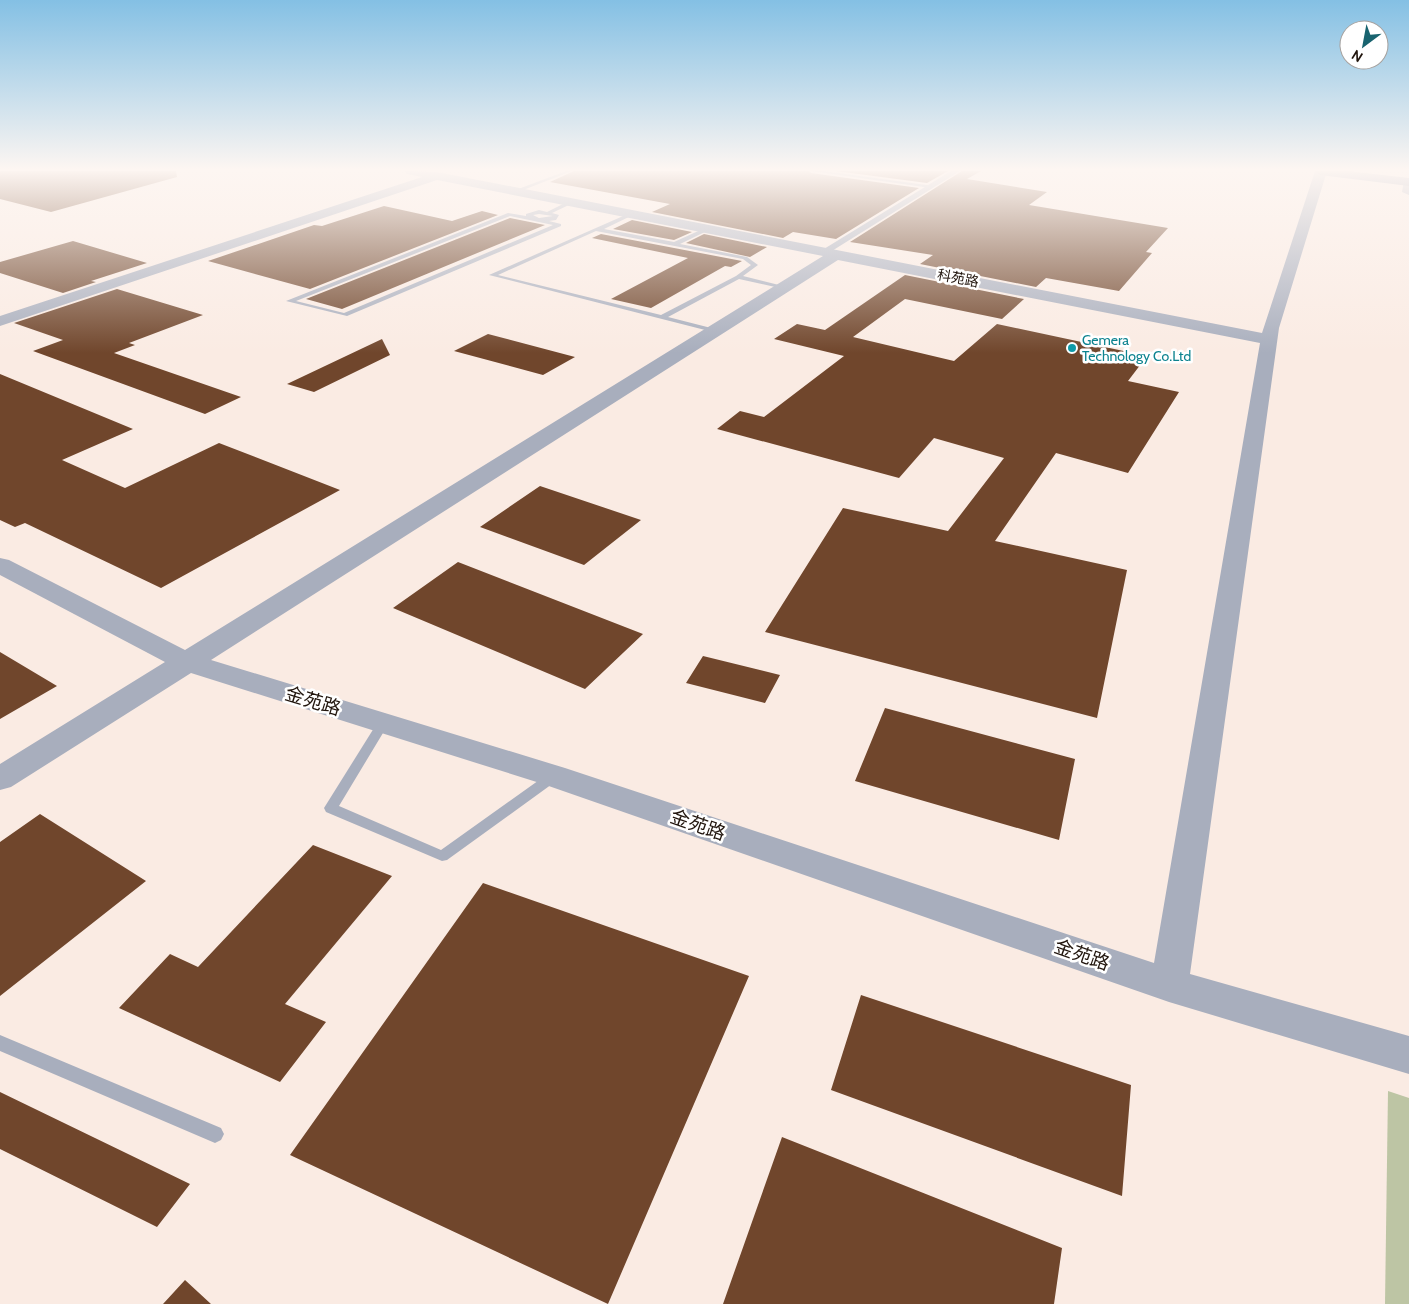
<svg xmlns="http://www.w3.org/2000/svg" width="1409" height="1304" viewBox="0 0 1409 1304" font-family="Cabin,'Noto Sans SC',sans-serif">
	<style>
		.green { fill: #bdc5a4 }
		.building { fill: #70462c }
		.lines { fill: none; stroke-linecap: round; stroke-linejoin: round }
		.service { fill: #a8aebd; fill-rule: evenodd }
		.pedestrian { fill: #a8aebd; fill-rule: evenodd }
		.tertiary { fill: #a8aebd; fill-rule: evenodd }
		.secondary { fill: #858ea4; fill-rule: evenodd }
		.culture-dot { fill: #0f9aa8; stroke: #fff; stroke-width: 2 }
		.labels { text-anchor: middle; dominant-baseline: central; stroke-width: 5; stroke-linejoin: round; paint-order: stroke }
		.far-street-label { font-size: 14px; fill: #21150d; stroke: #fff }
		.far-culture-label { font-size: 14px; fill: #0d838f; stroke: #fff; text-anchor: start }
		.near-street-label { font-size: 19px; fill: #21150d; stroke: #fff }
	</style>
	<rect width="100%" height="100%" fill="#faebe3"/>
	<path class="green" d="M 1388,1091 L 1409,1098 L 1409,1304 L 1385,1304 Z"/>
	<path class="building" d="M 0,171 L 176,171 L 177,177 L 51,212 L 0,199 Z
		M 574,171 L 809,171 L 811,173 L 919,188 L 836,239 L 793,232 L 783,238 L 652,212 L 670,204 L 550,182 Z
		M 836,171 L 948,171 L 927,183 Z
		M 962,171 L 981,171 L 967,179 L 1047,192 L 1029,205 L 1168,228 L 1146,252 L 1152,253 L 1119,291 L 1046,278 L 1036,287 L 920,264 L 933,255 L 850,242 Z
		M 384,206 L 452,221 L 482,211 L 498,215 L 310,289 L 208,261 L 314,225 L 322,226 Z
		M 510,218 L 545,225 L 342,309 L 306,299 Z
		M 632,220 L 692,232 L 674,240 L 613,229 Z
		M 601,234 L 742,261 L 731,267 L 725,266 L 651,308 L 611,299 L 688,258 L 592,238 Z
		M 704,234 L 767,247 L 750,257 L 686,243 Z
		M 73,241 L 147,263 L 91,281 L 96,282 L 63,293 L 0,273 L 0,262 Z
		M 905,275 L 1024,299 L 1002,319 L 905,299 L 853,337 L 954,361 L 997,324 L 1147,356 L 1128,381 L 1179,392 L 1128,473 L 1056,453 L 995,541 L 1127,570 L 1097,718 L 765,632 L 843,508 L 948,531 L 1004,458 L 934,438 L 899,478 L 717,429 L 740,411 L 764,417 L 844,356 L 774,339 L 797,324 L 825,330 Z
		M 117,289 L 203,315 L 129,343 L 135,345 L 114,353 L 241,397 L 205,414 L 33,351 L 63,340 L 14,323 Z
		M 488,334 L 575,357 L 543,375 L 454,351 Z
		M 382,339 L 390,355 L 314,392 L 287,384 Z
		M 0,374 L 133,429 L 62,460 L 125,488 L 219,443 L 340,490 L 161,588 L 25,523 L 15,527 L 0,520 Z
		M 540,486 L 641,520 L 584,565 L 480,527 Z
		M 458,562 L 643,634 L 585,689 L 393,608 Z
		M 0,652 L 57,686 L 0,719 Z
		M 703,656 L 780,675 L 765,703 L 686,683 Z
		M 885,708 L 1075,759 L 1059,840 L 855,781 Z
		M 40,814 L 146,881 L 0,996 L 0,842 Z
		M 313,845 L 392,876 L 285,1004 L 326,1022 L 280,1082 L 119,1008 L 170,954 L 198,967 Z
		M 483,883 L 749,976 L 608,1304 L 290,1155 Z
		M 861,995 L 1131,1085 L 1122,1196 L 831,1090 Z
		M 0,1092 L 190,1184 L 157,1227 L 0,1149 Z
		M 782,1137 L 1062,1248 L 1054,1304 L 723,1304 Z
		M 185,1280 L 211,1304 L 163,1304 Z"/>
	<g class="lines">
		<path class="service" d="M 566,171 L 572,171 L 518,192 L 513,191 Z
			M 811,171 L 823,171 L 934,186 L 931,188 Z
			M 1404,181 L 1409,182 L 1409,195 L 1402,192 Z
			M 571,200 L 573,203 L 552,213 L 559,215 L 556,220 L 549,221 L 561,224 L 561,226 L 347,316 L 286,301 L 508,213 L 526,216 L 526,214 L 539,210 L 547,212 ZM 539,214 L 553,216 L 539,218 L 533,215 ZM 510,216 L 553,225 L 344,313 L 296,301 Z
			M 630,213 L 635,214 L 604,229 L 674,242 L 705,228 L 709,228 L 709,230 L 680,244 L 747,257 L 758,265 L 743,276 L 787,287 L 784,289 L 739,279 L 668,317 L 715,329 L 716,330 L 713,332 L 489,275 ZM 596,231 L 743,259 L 751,265 L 736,276 L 661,315 L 498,275 Z
			M 383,719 L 387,720 L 389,723 L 339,806 L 441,850 L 549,773 L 559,773 L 560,776 L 559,779 L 447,860 L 442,861 L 326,812 L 324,808 L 379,720 Z
			M 0,1035 L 221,1128 L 224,1134 L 221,1140 L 215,1143 L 0,1051 Z"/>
		<path class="pedestrian" d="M 951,171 L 960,171 L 827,254 L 824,255 L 819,252 Z"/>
		<path class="tertiary" d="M 405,171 L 437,172 L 1262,333 L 1315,171 L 1327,171 L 1279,328 L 1190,974 L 1409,1036 L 1409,1074 L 1169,1002 L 543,784 L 191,673 L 11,787 L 0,790 L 0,764 L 165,662 L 0,575 L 0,558 L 9,560 L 185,650 L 823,256 L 437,180 L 0,326 L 0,316 L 422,177 L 407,174 ZM 838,260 L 1260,343 L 1154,963 L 565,768 L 211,660 Z"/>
		<path class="secondary" d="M 1314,171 L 1348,171 L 1409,178 L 1409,186 L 1320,175 Z"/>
	</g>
	<linearGradient id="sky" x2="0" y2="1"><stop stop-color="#84c0e4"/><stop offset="0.48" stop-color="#fdf6f2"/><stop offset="1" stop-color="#fdf6f2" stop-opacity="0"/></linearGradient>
	<rect width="1409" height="353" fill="url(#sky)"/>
	<circle class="culture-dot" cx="1072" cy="348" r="5"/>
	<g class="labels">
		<g class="far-street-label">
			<text transform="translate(958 278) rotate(11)">科苑路</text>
		</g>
		<g class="far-culture-label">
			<text x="1082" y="340">Gemera<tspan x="1082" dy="16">Technology Co.Ltd</tspan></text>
		</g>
		<g class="near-street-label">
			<text transform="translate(313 701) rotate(17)">金苑路</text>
			<text transform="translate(698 825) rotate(19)">金苑路</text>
			<text transform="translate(1082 955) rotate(19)">金苑路</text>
		</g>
	</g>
	<g transform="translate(1364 45) rotate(212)"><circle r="24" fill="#ffffff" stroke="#a6a19e"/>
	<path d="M0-4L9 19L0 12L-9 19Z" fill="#18636f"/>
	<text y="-8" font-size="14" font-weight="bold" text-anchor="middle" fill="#21150d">N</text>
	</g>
</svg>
